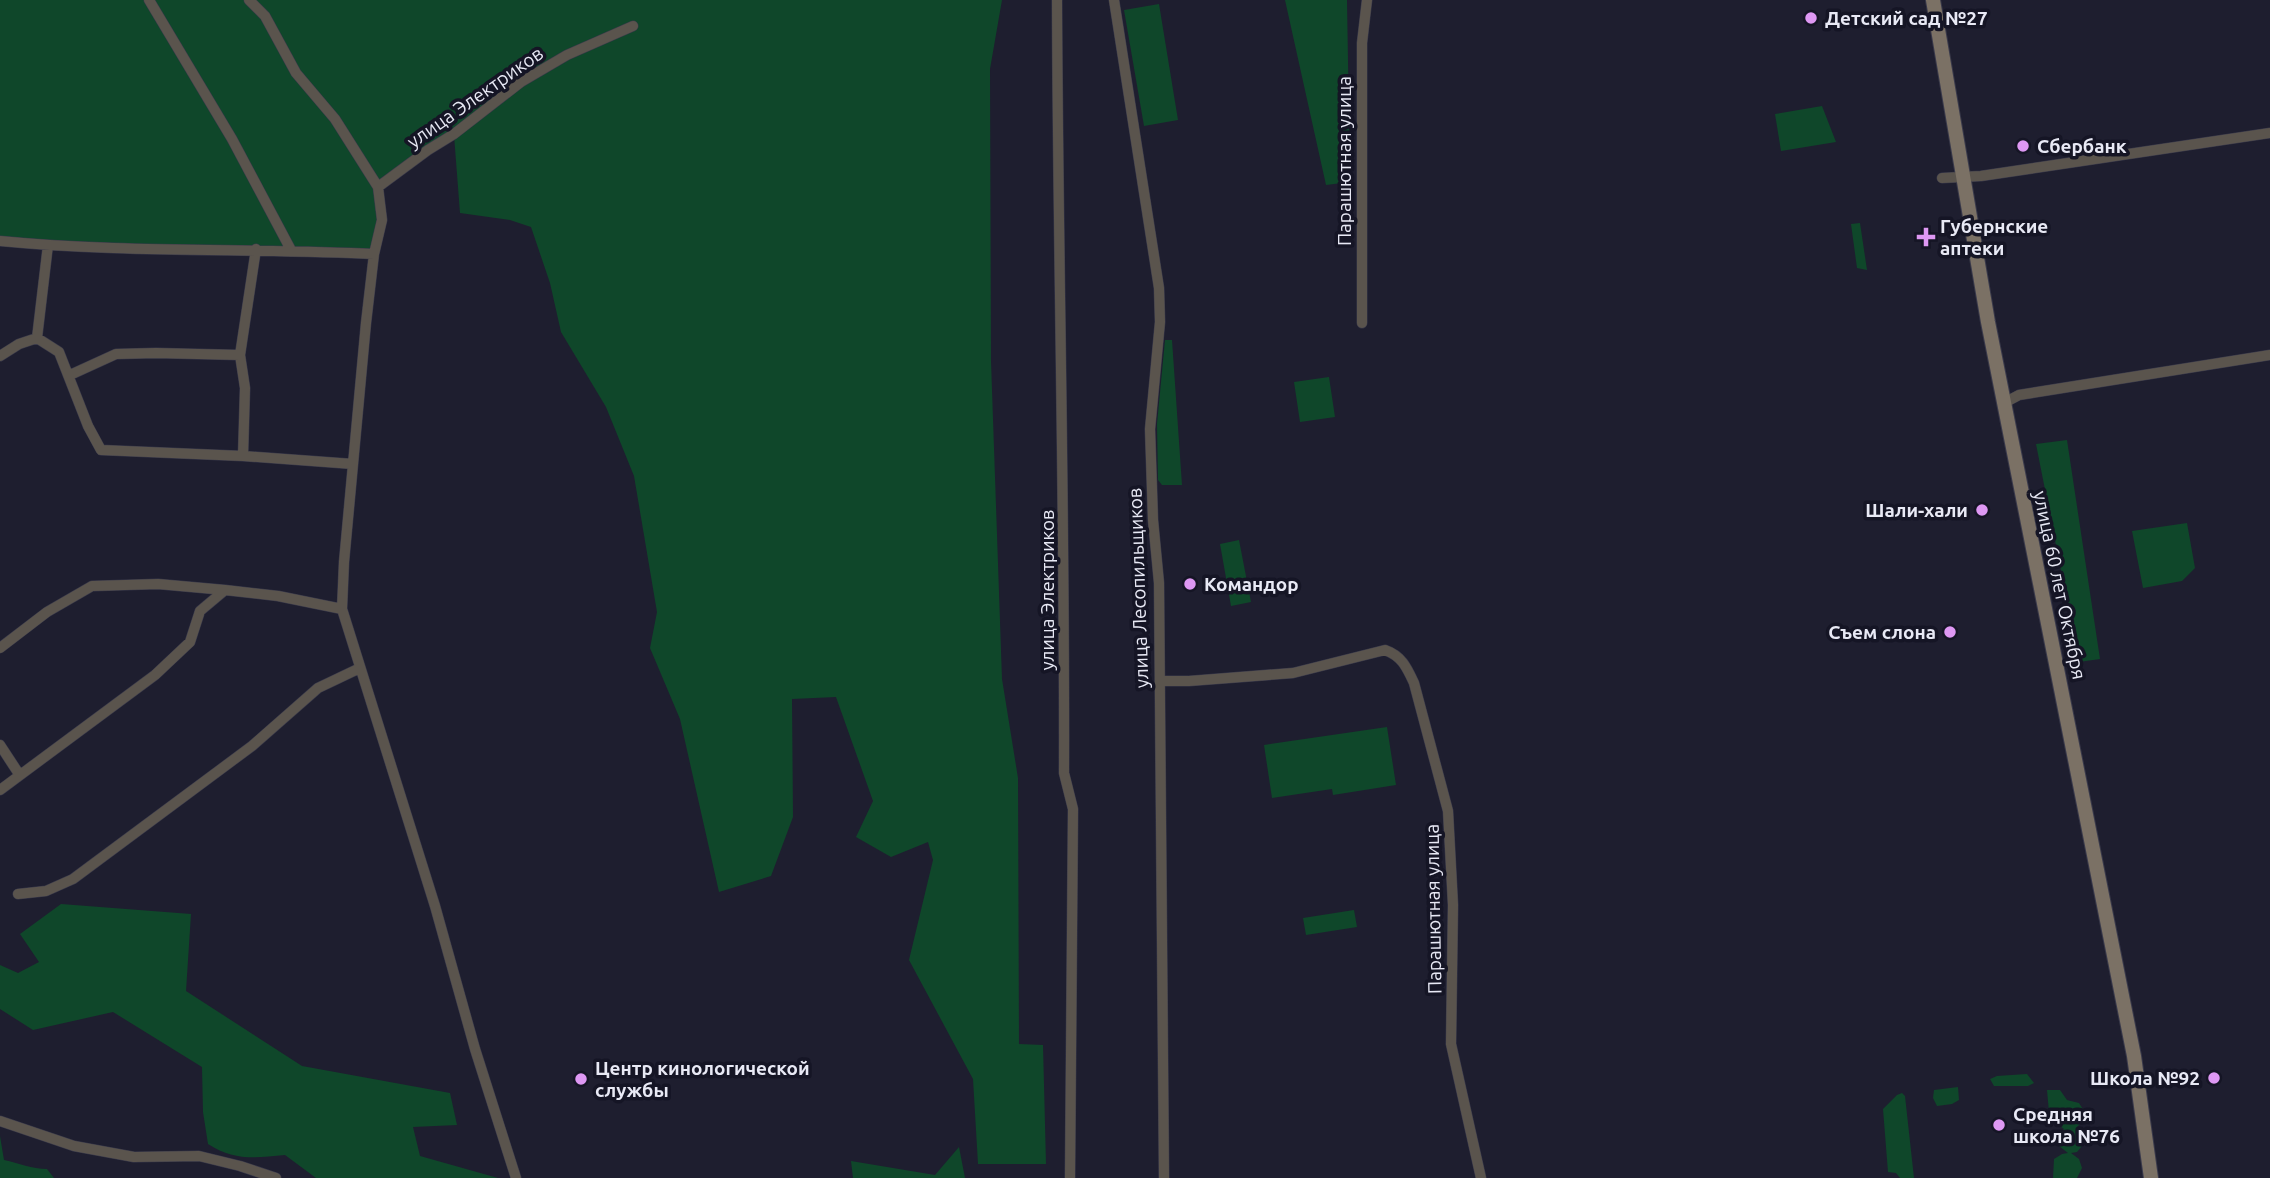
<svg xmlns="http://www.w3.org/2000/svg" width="2270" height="1178" viewBox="0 0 2270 1178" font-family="Ubuntu,sans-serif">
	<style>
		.green { fill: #0f472a }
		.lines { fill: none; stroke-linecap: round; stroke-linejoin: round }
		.street-casing { stroke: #3a3a4b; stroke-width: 11 }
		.secondary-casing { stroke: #3a3a4b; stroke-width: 16 }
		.street { stroke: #5a544d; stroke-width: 10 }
		.secondary { stroke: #7b7165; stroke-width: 14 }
		.poi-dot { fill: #de98f3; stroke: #151525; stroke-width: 2.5 }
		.labels { text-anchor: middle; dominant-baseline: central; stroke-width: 7; stroke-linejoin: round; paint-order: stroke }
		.poi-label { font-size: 19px; font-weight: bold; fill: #e8e9f5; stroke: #151525; text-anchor: start }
		.street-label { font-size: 19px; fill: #e8e9f5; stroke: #151525 }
	</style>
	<rect width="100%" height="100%" fill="#1e1e2f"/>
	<path class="green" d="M 0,0 L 1002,0 L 990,69 L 991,361 L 1002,679 L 1018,778 L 1019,1044 L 1043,1045 L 1046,1164 L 978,1164 L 973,1079 L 909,960 L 933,860 L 928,842 L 891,857 L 856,837 L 873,801 L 836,697 L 792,699 L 793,817 L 771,876 L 719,892 L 680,719 L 650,648 L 657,612 L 634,476 L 606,407 L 561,332 L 550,283 L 531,227 L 510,220 L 460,213 L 454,135 L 378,187 L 382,220 L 374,254 L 0,241 Z
		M 1285,0 L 1347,0 L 1350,182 L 1326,185 Z
		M 1159,4 L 1178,120 L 1144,126 L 1124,10 Z
		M 1822,106 L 1836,142 L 1781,151 L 1775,114 Z
		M 1860,223 L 1867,270 L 1857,268 L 1851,224 Z
		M 1165,340 L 1172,340 L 1182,485 L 1162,485 L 1158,480 L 1157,424 Z
		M 1329,377 L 1335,417 L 1300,422 L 1294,382 Z
		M 2067,440 L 2100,659 L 2079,662 L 2036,444 Z
		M 2187,523 L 2195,568 L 2182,581 L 2143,588 L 2132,531 Z
		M 1239,540 L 1251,602 L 1231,606 L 1220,544 Z
		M 1387,727 L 1396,785 L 1333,795 L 1332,789 L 1272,798 L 1264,745 Z
		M 61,904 L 191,914 L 186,991 L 302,1066 L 450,1093 L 457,1125 L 413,1127 L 420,1156 L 498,1178 L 316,1178 L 285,1155 C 255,1158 234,1161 208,1144 L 203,1112 L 202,1067 L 113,1012 L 33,1030 L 0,1009 L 0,965 L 18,973 L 39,962 L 20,934 Z
		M 1354,910 L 1357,927 L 1306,935 L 1303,918 Z
		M 2027,1074 L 2034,1083 L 2028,1086 L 1994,1086 L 1990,1079 L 1997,1076 Z
		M 1958,1087 L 1959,1100 L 1952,1104 L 1937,1106 L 1933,1098 L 1934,1090 Z
		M 2047,1090 L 2060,1090 L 2067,1100 L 2079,1103 L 2084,1111 L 2084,1120 L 2076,1128 L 2082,1134 L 2082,1146 L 2077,1152 L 2071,1153 L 2079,1159 L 2082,1168 L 2077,1178 L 2053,1178 L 2054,1159 L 2062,1154 L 2068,1153 L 2059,1146 L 2057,1138 L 2064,1129 L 2056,1123 L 2054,1115 L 2049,1112 Z
		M 1902,1093 L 1905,1096 L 1914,1178 L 1900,1178 L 1896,1173 L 1888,1172 L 1883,1109 L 1897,1095 Z
		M 0,1136 L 4,1160 C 19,1163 32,1169 47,1169 L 54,1178 L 0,1178 Z
		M 959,1147 L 965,1178 L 853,1178 L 851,1161 L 935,1175 Z"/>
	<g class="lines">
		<g class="street-casing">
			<path id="street" d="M 149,0 L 232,139 L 291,250
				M 249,0 L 265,16 L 296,73 L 335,119 L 378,187 L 382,220 L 374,254 L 366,323 L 344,562 L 342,609 L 435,906 L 475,1049 L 516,1178
				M 1057,0 C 1058,258 1065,515 1064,773 L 1073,809 L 1070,1178
				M 1114,0 L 1159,288 L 1160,322 L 1150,429 L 1153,520 L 1159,583 L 1164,1178
				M 1942,178 L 1981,176 L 2270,133
				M 378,187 L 428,150 L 454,134 L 521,82 L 567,55 L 633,26
				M 0,241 C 124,253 250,248 374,254
				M 48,245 L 37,338 L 59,352 L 88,426 L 101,450 L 243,456 L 353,464
				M 1362,323 L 1362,43 L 1367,0
				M 0,356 L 19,344 L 37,338
				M 70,375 L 116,354 L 156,353 L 240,355
				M 2004,403 L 2019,395 L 2270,355
				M 243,456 L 245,388 L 240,355 L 256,249
				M 0,648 L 47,612 L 92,586 L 158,584 L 225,590 L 278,596 L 342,609
				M 1160,681 L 1189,681 L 1293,673 L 1385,650 C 1402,656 1407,668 1414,683 L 1448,811 L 1453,905 L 1451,1044 L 1481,1178
				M 0,745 L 19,774
				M 0,790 L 155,675 L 190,642 L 200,611 L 225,590
				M 18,894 L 46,891 L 73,879 L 252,746 L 318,688 L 360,668
				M 0,1121 L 74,1146 L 134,1157 L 199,1156 L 240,1166 L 276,1178"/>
		</g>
		<g class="secondary-casing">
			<path id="secondary" d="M 1933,0 L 1988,322 L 2134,1056 L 2151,1178"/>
		</g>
		<use href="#street" class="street"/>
		<use href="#secondary" class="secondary"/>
	</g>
	<g class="poi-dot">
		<circle cx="1811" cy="18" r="7"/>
		<circle cx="2023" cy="146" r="7"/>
		<path d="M1922.5 226.5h7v7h7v7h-7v7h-7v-7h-7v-7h7z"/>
		<circle cx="1982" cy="510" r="7"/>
		<circle cx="1190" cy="584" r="7"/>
		<circle cx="1950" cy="632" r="7"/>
		<circle cx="2214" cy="1078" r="7"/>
		<circle cx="581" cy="1079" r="7"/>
		<circle cx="1999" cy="1125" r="7"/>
	</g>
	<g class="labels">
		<g class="poi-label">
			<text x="1825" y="18">Детский сад №27</text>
			<text x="2037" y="146">Сбербанк</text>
			<text x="1940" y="226">Губернские<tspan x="1940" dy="22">аптеки</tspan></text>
			<text x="1968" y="510" text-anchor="end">Шали-хали</text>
			<text x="1204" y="584">Командор</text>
			<text x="1936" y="632" text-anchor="end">Съем слона</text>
			<text x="595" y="1068">Центр кинологической<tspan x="595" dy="22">службы</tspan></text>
			<text x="2200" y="1078" text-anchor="end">Школа №92</text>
			<text x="2013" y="1114">Средняя<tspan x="2013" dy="22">школа №76</tspan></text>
		</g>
		<g class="street-label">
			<text transform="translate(475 97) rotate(-35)">улица Электриков</text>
			<text transform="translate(1344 161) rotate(-90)">Парашютная улица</text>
			<text transform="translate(2060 585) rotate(78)">улица 60 лет Октября</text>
			<text transform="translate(1138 588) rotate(-92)">улица Лесопильщиков</text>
			<text transform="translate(1047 590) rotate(-90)">улица Электриков</text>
			<text transform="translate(1433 909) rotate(-91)">Парашютная улица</text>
		</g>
	</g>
</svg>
